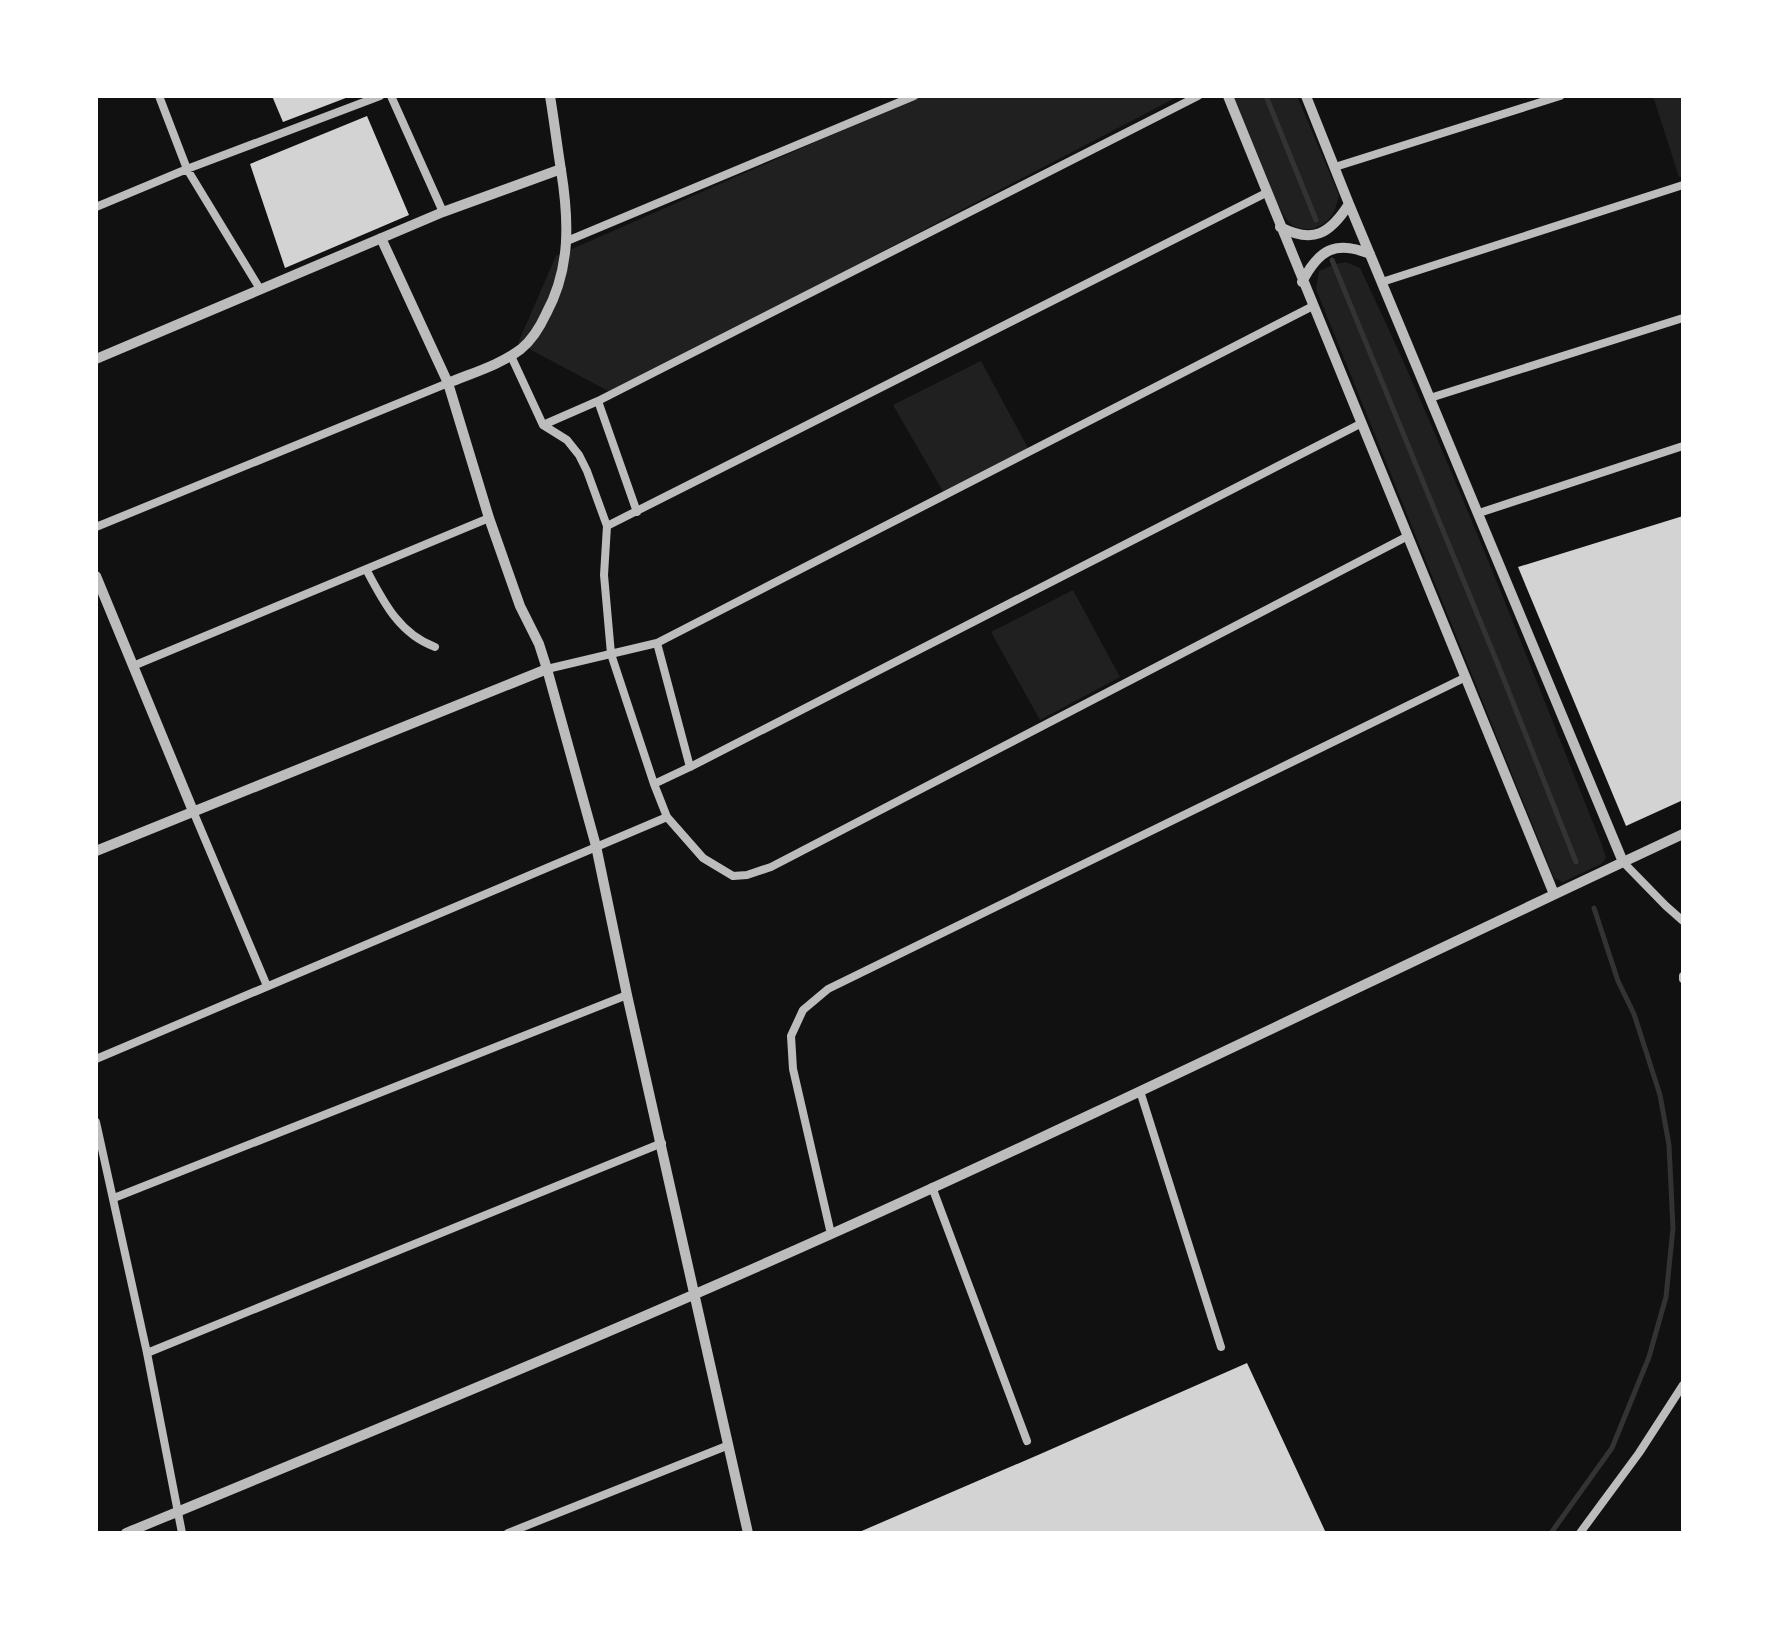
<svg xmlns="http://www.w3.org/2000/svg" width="1779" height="1629" viewBox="0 0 1779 1629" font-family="'Roboto Condensed',sans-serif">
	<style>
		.green { fill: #202020 }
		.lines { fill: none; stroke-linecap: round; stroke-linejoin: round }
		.stream { stroke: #333; stroke-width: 5 }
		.building { fill: #d3d3d3 }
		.minor { stroke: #bcbcbc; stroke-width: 8 }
		.tertiary { stroke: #bcbcbc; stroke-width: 10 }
	</style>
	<rect width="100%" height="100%" fill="#111"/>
	<path class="green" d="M 920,96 L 1179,96 L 612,393 L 518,343 L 556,256 Z
		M 1232,96 L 1297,96 L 1339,195 C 1335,211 1332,222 1315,228 C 1310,230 1297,229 1292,225 C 1276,214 1241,119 1232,96 Z
		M 1653,96 L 1683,96 L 1683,176 L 1679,177 Z
		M 1346,262 L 1360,268 C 1450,456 1524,651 1602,845 L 1606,858 L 1601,864 L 1563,882 L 1554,878 L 1316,289 L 1319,271 L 1336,264 Z
		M 981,361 L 1028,448 L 944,493 L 893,405 Z
		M 1073,590 L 1120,677 L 1040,720 L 991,632 Z"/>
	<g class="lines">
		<path class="stream" d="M 1266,96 L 1316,220
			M 1332,260 L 1499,667 L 1576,862
			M 1551,1533 L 1612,1448 L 1649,1357 L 1666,1297 L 1673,1228 L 1669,1145 L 1660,1095 L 1634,1014 L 1618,981 L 1594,908"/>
	</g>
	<path class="building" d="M 272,96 L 351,96 L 283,122 Z
		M 367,116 L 409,215 L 285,268 L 250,164 Z
		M 1683,516 L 1683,800 L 1626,826 L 1518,567 Z
		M 1247,1363 L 1326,1533 L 857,1533 L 1038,1455 Z"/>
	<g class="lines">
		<path class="minor" d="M 159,96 L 187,169 L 260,289
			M 391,96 L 443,212
			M 1335,167 L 1560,96
			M 96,207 L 187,169 L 380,96
			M 567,241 L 914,96
			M 1382,282 L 1683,185
			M 511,356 L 543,425 L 567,440 L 579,455 L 587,471 L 607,526 L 604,575 L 611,654 L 654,784 L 667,817 L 703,858 L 733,876 L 747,875 L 771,867 L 1408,536
			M 1430,398 L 1683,318
			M 598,401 L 637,512
			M 543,425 L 598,401 L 1198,96
			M 1479,513 L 1683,446
			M 607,526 L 1266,193
			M 96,527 L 448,383
			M 366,569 C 383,601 399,634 435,647
			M 657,643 L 690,767
			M 133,666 L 489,518
			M 547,669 L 657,643 L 1313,306
			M 654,784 L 690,767 L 1362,423
			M 193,811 L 267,986
			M 1623,862 L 1666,906 L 1683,921
			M 1683,976 L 1683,979
			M 96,1059 L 667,817
			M 1140,1091 L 1221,1347
			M 96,1122 L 147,1353 L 182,1533
			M 932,1187 L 1027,1441
			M 114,1198 L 627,995
			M 831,1234 L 793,1069 L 791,1036 L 803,1010 L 828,989 L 1466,677
			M 147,1353 L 662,1143
			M 508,1533 L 729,1445
			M 1580,1533 L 1639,1453 L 1683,1385"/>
		<path class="tertiary" d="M 1228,96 L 1554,894
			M 1306,96 L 1349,204 L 1623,862
			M 1280,227 C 1313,244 1330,234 1349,204
			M 381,238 L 448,383 L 489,518 L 520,606 L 539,644 L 547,669 L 596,846 L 627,995 L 748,1533
			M 1302,282 C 1319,249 1336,240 1370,254
			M 96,359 L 443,212 L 561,169
			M 448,383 C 472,373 500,365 521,349 C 532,340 540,327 546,314 C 571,268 569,220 561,170 C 557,145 554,120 550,96
			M 96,576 L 193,811
			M 96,851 L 547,669
			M 126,1533 C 361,1436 597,1339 829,1235 C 1116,1106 1398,967 1683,834"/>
	</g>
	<rect width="1779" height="1629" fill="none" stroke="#ffffff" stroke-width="196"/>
</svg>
